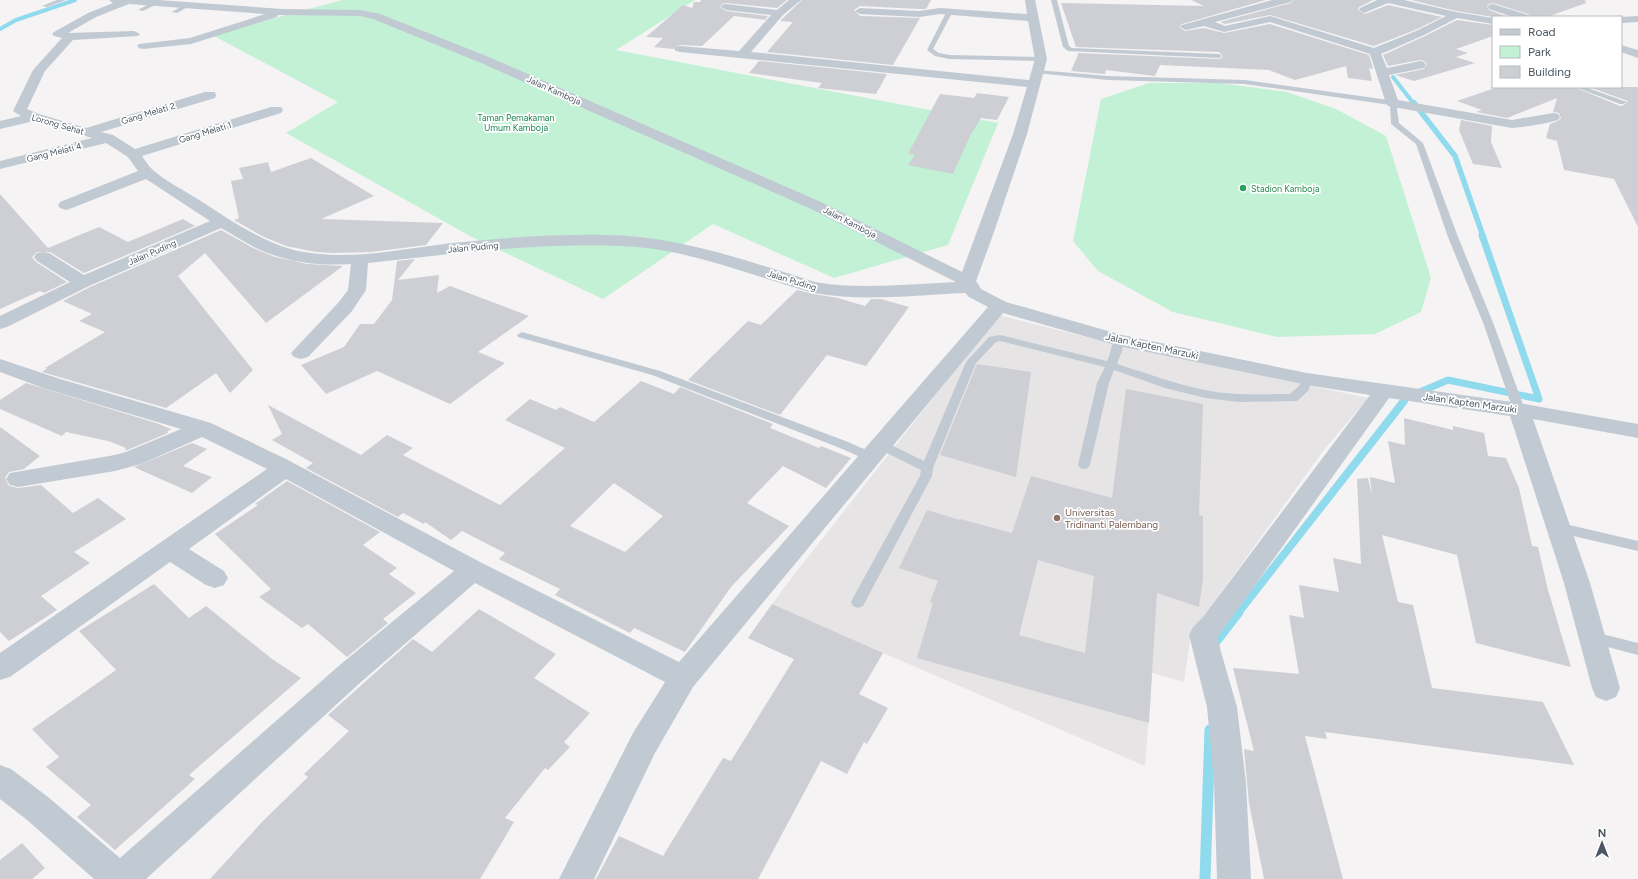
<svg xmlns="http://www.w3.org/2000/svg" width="1638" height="879" viewBox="0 0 1638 879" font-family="Figtree,sans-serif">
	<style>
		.education { fill: #e6e4e5 }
		.green { fill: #c3f1d5 }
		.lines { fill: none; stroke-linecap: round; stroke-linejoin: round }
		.stream-far4 { stroke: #90daee; stroke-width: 4 }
		.stream-far3 { stroke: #90daee; stroke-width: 5.5 }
		.stream-far2 { stroke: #90daee; stroke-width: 7 }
		.stream-far1 { stroke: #90daee; stroke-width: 8 }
		.stream { stroke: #90daee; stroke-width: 11 }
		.building { fill: #cdcfd5; fill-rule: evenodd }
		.service { fill: #c1cad2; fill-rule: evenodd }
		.minor { fill: #c1cad2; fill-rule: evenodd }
		.leisure-dot { fill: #2e9e5b; stroke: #fff; stroke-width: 1.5 }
		.education-dot { fill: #8d6e63; stroke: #fff; stroke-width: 1.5 }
		.labels { text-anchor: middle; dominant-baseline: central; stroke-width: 3.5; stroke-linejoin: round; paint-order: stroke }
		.far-street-label { font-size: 9px; fill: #4a5661; stroke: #fff }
		.far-park-label { font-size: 9px; fill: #17864f; stroke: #fff }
		.far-leisure-label { font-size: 9px; fill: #27864d; stroke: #fff; text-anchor: start }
		.street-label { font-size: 10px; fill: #4a5661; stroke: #fff }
		.education-label { font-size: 10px; fill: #785e54; stroke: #fff; text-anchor: start }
	</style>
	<rect width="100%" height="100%" fill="#f5f3f3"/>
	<path class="education" d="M 998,315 L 1094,339 L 1368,398 L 1323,451 L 1191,634 L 1184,682 L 1152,673 L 1145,766 L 883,653 L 861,690 L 748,638 L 786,585 Z"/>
	<path class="green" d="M 342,0 L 695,0 L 616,50 L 998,123 L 948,245 L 834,278 L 713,224 L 603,299 L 470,236 L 286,133 L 338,102 L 212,35 Z
		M 1149,83 L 1219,83 L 1287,92 L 1336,109 L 1386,136 L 1431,278 L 1421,312 L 1375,334 L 1277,337 L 1173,312 L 1098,271 L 1073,241 L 1101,99 Z"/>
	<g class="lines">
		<path class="stream-far4" d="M 0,29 L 16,20 L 75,0
			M 1393,77 L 1414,104"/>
		<path class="stream-far3" d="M 1414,103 L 1455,156 L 1483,236"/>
		<path class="stream-far2" d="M 1403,402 L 1406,398 L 1448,380 L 1539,399 L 1482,235"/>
		<path class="stream-far1" d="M 1238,613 L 1404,401"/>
		<path class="stream" d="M 1214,648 L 1214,643 L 1238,612
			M 1205,879 L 1210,730"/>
	</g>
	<path class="building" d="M 701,0 L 787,0 L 777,8 L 726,3 L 722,4 L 720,7 L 726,11 L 768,16 L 765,20 L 734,16 L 702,46 L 680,45 L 673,49 L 654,47 L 663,38 L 646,37 L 683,5 L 692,8 L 694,2 L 700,2 Z
		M 802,0 L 931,0 L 926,9 L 919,9 L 860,6 L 854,10 L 860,16 L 920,18 L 893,65 L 767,52 L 793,22 L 780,21 Z
		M 1191,0 L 1266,0 L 1182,24 L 1179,27 L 1185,31 L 1204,28 L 1224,33 L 1270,24 L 1369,55 L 1373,69 L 1369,68 L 1372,81 L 1348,78 L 1346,66 L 1295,80 L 1269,70 L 1160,65 L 1155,76 L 1106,70 L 1105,74 L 1071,71 L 1078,55 L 1078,53 L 1220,59 L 1223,56 L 1219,52 L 1076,47 L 1061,3 L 1204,6 Z
		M 1293,0 L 1373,0 L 1359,7 L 1358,10 L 1365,14 L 1388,5 L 1442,17 L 1415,30 L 1374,46 L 1270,15 L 1225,24 L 1220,22 L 1291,3 Z
		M 1411,0 L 1585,0 L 1586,3 L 1547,17 L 1530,17 L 1528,14 L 1493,3 L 1489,4 L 1487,6 L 1489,10 L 1508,17 L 1494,17 L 1456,11 Z
		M 1457,20 L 1493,25 L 1493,36 L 1456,49 L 1468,53 L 1456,57 L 1475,63 L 1414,81 L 1395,75 L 1424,69 L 1427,64 L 1424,61 L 1420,60 L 1388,66 L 1383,55 L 1425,36 Z
		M 759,61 L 887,74 L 876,94 L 818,88 L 822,83 L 749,73 Z
		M 1498,87 L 1574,87 L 1620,106 L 1624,105 L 1628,101 L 1589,87 L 1638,87 L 1638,227 L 1614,179 L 1564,170 L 1557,141 L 1546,138 L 1550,124 L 1558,121 L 1561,118 L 1559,113 L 1553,112 L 1557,98 L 1507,118 L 1476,112 L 1482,110 L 1457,101 Z
		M 977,93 L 1009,97 L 997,120 L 981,118 L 970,136 L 953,174 L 908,165 L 915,155 L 908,154 L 940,94 L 974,98 Z
		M 1461,120 L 1492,126 L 1491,142 L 1502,168 L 1473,164 L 1459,130 Z
		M 311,158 L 374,196 L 321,219 L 443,223 L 426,245 L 371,252 L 334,253 L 316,252 L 286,246 L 262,236 L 234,220 L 239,218 L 231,181 L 243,179 L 239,168 L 268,162 L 271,172 Z
		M 0,194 L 48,248 L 99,227 L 128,242 L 183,219 L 195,226 L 84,273 L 50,252 L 37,252 L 32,257 L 36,262 L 67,282 L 44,293 L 40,291 L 0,309 Z
		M 221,230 L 253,248 L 275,257 L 307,264 L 343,266 L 266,323 L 205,253 L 178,276 L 253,370 L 230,393 L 216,373 L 166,408 L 42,372 L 47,368 L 45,368 L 105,332 L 79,321 L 92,314 L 63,301 L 90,287 Z
		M 415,259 L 398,280 L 439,275 L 437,293 L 450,286 L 529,316 L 478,352 L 505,363 L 450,404 L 377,371 L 326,394 L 301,365 L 344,347 L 360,324 L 374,324 L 392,300 L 397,261 Z
		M 797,290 L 814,294 L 838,298 L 865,306 L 871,299 L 881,299 L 909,307 L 866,366 L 827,355 L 780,415 L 688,380 L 748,321 L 761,325 Z
		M 977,364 L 1031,372 L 1016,477 L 940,455 Z
		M 641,381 L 674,394 L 680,387 L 773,424 L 770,428 L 819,448 L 821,446 L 851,458 L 826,488 L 783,466 L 747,503 L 789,526 L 731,587 L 685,652 L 634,628 L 630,633 L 555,595 L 560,589 L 499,559 L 505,553 L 462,531 L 451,540 L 425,522 L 424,524 L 403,513 L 398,517 L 306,468 L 313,463 L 272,440 L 282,434 L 268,405 L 361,455 L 387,435 L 413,448 L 403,455 L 500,505 L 565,448 L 505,420 L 530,399 L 556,410 L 560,407 L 594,422 ZM 614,483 L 663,516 L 625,552 L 570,526 Z
		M 26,383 L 156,423 L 171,429 L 167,432 L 168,433 L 125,451 L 126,448 L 108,441 L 66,432 L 62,436 L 0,409 L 0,400 Z
		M 1126,389 L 1203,404 L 1199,515 L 1203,516 L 1203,579 L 1199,607 L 1157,593 L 1149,723 L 917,658 L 933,603 L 930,602 L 938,581 L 899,568 L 927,510 L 960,520 L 960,519 L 1012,533 L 1031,476 L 1112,498 ZM 1038,560 L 1094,576 L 1085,653 L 1019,635 Z
		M 1404,418 L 1453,430 L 1453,426 L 1484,433 L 1488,456 L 1506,458 L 1519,488 L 1532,546 L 1538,547 L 1548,590 L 1571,667 L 1476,643 L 1457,555 L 1382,535 L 1398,602 L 1413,605 L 1432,688 L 1543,702 L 1574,765 L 1325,732 L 1327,739 L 1305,736 L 1343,879 L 1264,879 L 1249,803 L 1244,749 L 1254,751 L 1233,668 L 1299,674 L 1289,615 L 1304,618 L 1299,585 L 1339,592 L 1333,558 L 1361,564 L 1357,479 L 1368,478 L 1372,495 L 1370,477 L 1395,483 L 1388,441 L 1405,445 Z
		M 0,427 L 40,456 L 24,469 L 9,472 L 5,478 L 9,486 L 18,488 L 41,485 L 73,513 L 98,498 L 126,519 L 74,552 L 90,563 L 41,596 L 57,610 L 9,641 L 0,632 Z
		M 192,443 L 207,449 L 183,466 L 212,477 L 192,493 L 134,467 Z
		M 287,481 L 380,532 L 363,545 L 397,568 L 389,574 L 416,593 L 383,619 L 388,623 L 347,657 L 308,624 L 302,628 L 259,597 L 271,589 L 215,534 L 258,505 L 255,504 Z
		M 154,584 L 189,618 L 206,606 L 272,659 L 301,678 L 189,775 L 195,779 L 115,850 L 77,817 L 91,805 L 46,767 L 59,757 L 32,729 L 116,670 L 79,631 Z
		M 772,604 L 883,653 L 859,694 L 888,708 L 867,744 L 864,742 L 847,774 L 821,761 L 758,879 L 596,879 L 619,836 L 663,856 L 723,758 L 731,761 L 794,659 L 748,638 Z
		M 479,609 L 556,654 L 534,678 L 590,713 L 564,742 L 570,747 L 548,770 L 545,768 L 505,818 L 514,822 L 480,879 L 210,879 L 263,821 L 308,777 L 304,774 L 349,731 L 328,715 L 413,639 L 432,652 Z
		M 22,843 L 45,868 L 32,879 L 0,879 L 0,860 Z"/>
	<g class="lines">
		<path class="service" d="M 57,0 L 66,0 L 47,7 L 42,6 Z
			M 1051,0 L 1057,0 L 1069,46 L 1072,48 L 1219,54 L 1222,56 L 1219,58 L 1068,51 L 1063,47 Z
			M 155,1 L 158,3 L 157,4 L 143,11 L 138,10 Z
			M 187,3 L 190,5 L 189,6 L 177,13 L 172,12 Z
			M 950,9 L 953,11 L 933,49 L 939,53 L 949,55 L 1041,57 L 1044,59 L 1041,61 L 949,59 L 935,56 L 927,50 L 947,11 Z
			M 1037,70 L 1108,76 L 1245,80 L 1396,101 L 1399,123 L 1423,143 L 1458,237 L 1494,325 L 1525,410 L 1523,413 L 1515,413 L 1513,410 L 1484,325 L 1448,237 L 1416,144 L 1391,124 L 1390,105 L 1245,84 L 1108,80 L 1035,73 L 1035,71 Z
			M 1575,87 L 1585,87 L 1627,102 L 1623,104 L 1620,104 Z
			M 522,332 L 660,371 L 848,442 L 875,454 L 877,457 L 875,460 L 871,461 L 867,460 L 840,448 L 652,375 L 518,337 L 517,335 Z
			M 1000,335 L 1107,361 C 1111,353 1111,345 1115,338 L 1123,338 L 1124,340 L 1122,351 L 1117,364 C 1146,373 1175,384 1205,390 C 1233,396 1262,394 1290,394 L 1299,386 L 1303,377 L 1311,377 L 1313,379 L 1308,391 L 1297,401 L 1238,402 L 1206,398 L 1165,388 L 1114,370 L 1109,383 L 1090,465 L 1088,468 L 1084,469 L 1080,468 L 1078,465 L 1097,383 L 1105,367 L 1000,341 L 996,342 L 976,363 L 933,468 L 932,476 L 863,606 L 858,608 L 853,606 L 851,602 L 853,598 L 920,476 L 921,470 L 877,448 L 875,445 L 877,442 L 881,441 L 885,442 L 924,461 L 966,362 L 989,337 Z
			M 1561,523 L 1638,541 L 1638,551 L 1556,532 L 1554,528 L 1556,524 Z
			M 1594,632 L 1638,643 L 1638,655 L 1589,642 L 1587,638 L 1589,634 Z"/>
		<path class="minor" d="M 109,0 L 158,0 L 282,9 L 360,10 L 380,14 L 489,57 L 821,202 L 962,272 L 1013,134 L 1027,87 L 680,52 L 676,51 L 674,49 L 676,47 L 680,46 L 739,51 L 771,15 L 726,10 L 721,7 L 722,5 L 726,4 L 777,10 L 789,0 L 801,0 L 783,15 L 751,52 L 1029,80 L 1035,59 L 1028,21 L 940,14 L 919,17 L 860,14 L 855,11 L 860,8 L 919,11 L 940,8 L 1027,14 L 1025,0 L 1035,0 L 1047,59 L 1027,134 L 993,235 L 976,281 L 981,289 L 1006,302 L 1122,335 L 1307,373 L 1519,403 L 1638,424 L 1638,438 L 1533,419 L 1590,583 L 1620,688 L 1616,697 L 1606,701 L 1596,697 L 1592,688 L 1564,583 L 1510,416 L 1389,398 L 1217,638 L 1237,707 L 1246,783 L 1251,879 L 1217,879 L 1214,783 L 1207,707 L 1189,635 L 1193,627 L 1203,617 L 1370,395 L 1307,385 L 1119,346 L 1003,313 L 693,687 L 655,753 L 594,879 L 559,879 L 633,733 L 665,682 L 475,583 L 361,682 L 146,879 L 94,879 L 26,819 L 0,799 L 0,765 L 11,769 L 48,797 L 120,858 L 341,664 L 454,571 L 286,479 L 189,549 L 224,571 L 228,578 L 224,585 L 215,588 L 206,585 L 170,562 L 10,677 L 0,680 L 0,653 L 267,469 L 202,437 L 141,464 L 115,471 L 18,487 L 10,485 L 6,479 L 10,473 L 115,455 L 126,452 L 181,429 L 46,389 L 0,372 L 0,359 L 60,379 L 211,423 L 286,459 L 482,563 L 679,662 L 988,307 L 969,297 L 965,293 C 915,295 863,302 814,293 C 796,289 779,282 761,277 C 724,265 686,253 647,248 C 609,244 572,245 534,247 C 479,250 424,257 368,263 L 366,290 L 352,311 L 308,357 L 301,359 L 294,357 L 291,353 L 338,303 L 348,290 L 351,264 C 322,266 292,263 265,252 C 250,246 236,236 221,228 L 89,286 L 7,327 L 0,329 L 0,316 L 70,282 L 37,261 L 34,257 L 37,253 L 43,252 L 49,253 L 84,275 L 210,221 L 146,179 L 72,208 L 66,210 L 60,208 L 58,205 L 60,202 L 138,171 L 128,157 L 106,143 L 0,169 L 0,161 L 92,138 L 34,121 L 0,129 L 0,121 L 21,116 L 13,111 L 33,70 L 62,38 L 54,36 L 52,34 L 54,32 L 88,13 L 113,3 ZM 129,4 L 265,14 L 190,38 L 139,44 L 137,46 L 139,48 L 143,49 L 191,44 L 277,17 L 278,15 L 360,16 L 373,19 L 481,63 L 809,208 L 956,282 C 909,284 861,290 815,282 C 747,261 679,236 607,235 C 553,234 498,238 444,244 C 397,250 346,261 298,251 C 266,244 231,221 204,203 C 189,193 165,181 153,170 C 148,166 145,160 142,156 L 281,113 L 283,110 L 281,107 L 271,107 L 135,149 L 113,135 L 101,132 L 215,98 L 216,95 L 215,92 L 205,92 L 86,128 L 39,114 L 27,109 L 45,71 L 73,40 L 138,36 L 140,34 L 134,31 L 68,33 L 96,17 Z
			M 1272,0 L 1292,0 L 1291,2 L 1215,22 L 1225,26 L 1270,16 L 1374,48 L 1416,31 L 1446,16 L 1388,3 L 1364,13 L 1359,10 L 1360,8 L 1377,0 L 1404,0 L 1456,12 L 1493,18 L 1493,24 L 1457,18 L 1424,35 L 1381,54 L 1387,68 L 1420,61 L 1424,62 L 1426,65 L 1424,68 L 1389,75 L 1398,100 L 1512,120 L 1553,113 L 1558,114 L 1560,117 L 1558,120 C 1543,124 1528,127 1512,128 L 1393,107 L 1388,106 L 1386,103 L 1370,54 L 1270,22 L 1224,32 L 1204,26 L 1186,30 L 1180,27 L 1182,25 Z
			M 1493,4 L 1528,15 L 1529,17 L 1513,17 L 1489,9 L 1488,7 L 1489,5 Z
			M 1638,16 L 1638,22 L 1621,23 L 1620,17 Z
			M 1621,45 L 1638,50 L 1638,58 L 1621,52 Z"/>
	</g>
	<circle class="leisure-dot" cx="1243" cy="188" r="4"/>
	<circle class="education-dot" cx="1057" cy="518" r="4"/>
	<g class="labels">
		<g class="far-street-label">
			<text transform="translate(554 90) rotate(24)">Jalan Kamboja</text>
			<text transform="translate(148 113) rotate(-17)">Gang Melati 2</text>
			<text transform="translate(58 124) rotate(16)">Lorong Sehat</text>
			<text transform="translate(205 132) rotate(-17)">Gang Melati 1</text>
			<text transform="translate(54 152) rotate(-14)">Gang Melati 4</text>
			<text transform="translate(850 222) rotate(27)">Jalan Kamboja</text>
			<text transform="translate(473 247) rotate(-5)">Jalan Puding</text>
			<text transform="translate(152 252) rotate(-23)">Jalan Puding</text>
			<text transform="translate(792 280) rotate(17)">Jalan Puding</text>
		</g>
		<g class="far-park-label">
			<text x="516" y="117">Taman Pemakaman<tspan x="516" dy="10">Umum Kamboja</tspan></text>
		</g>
		<g class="far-leisure-label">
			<text x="1251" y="188">Stadion Kamboja</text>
		</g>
		<g class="street-label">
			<text transform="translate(1152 346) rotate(12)">Jalan Kapten Marzuki</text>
			<text transform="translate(1470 403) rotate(8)">Jalan Kapten Marzuki</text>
		</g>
		<g class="education-label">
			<text x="1065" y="512">Universitas<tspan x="1065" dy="12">Tridinanti Palembang</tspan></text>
		</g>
	</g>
	<rect x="1492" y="16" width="130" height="72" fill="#ffffff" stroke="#b7bbc0"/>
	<rect x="1500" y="29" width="20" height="6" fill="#c1cad2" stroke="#b7bbc0"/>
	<text x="1528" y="36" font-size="12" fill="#4a5661">Road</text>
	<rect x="1500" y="46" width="20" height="12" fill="#c3f1d5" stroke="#b7bbc0"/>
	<text x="1528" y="56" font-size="12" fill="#4a5661">Park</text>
	<rect x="1500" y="66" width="20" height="12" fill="#cdcfd5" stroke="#b7bbc0"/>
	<text x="1528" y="76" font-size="12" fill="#4a5661">Building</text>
	<g transform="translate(1602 843)" stroke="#ffffff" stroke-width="3" paint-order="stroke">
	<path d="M0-3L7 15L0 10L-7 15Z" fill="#4a5661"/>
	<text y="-6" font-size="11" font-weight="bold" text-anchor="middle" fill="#4a5661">N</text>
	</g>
</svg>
